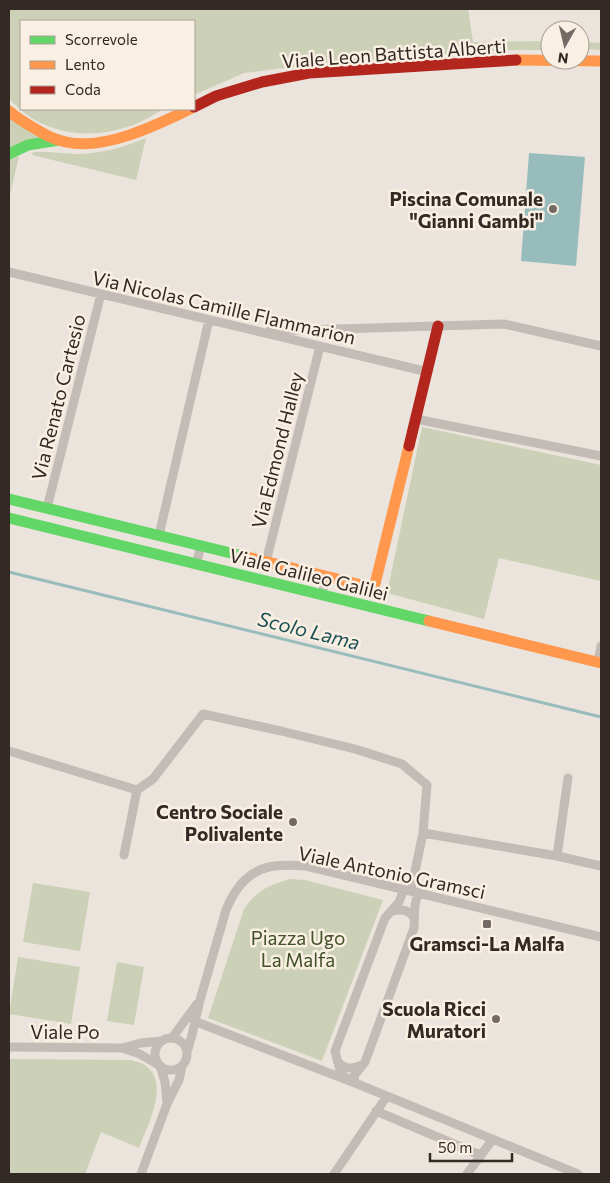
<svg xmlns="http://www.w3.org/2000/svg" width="610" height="1183" viewBox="0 0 610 1183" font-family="Commissioner,sans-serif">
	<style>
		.green { fill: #cbd0b6 }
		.water { fill: #98bcbc }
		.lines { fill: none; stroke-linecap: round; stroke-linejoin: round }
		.stream { stroke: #98bcbc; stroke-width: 3 }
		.street { stroke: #c3bcb6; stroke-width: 9 }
		.fast { stroke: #63d668; stroke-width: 11 }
		.slow { stroke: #ff974d; stroke-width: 11 }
		.jam { stroke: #b3261e; stroke-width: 11 }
		.poi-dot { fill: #736a65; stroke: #f9efe2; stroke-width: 2 }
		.labels { text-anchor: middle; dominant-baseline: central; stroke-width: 5; stroke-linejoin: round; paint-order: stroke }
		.street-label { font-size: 19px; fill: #332925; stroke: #f9efe2 }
		.poi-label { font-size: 19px; font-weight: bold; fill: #332925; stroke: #f9efe2; text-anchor: end }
		.park-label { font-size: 19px; fill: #425228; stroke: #f9efe2 }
		.water-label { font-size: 20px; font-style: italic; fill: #1a5055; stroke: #f9efe2 }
	</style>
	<rect width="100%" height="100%" fill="#ebe4dc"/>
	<path class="green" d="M 9,9 L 468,9 L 473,42 L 550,41 L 550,50 L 505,50 L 324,63 L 244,73 L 194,95 L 194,21 L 21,21 L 21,109 L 164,109 C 154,114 144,121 133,125 C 89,141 40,135 9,98 Z
		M 580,42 L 601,43 L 601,50 L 580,49 Z
		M 10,118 L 40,137 L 9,148 Z
		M 146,138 L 136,180 L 32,155 L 33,152 C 48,151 62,154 77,154 C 100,154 125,147 146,138 Z
		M 19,156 L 9,199 L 9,160 Z
		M 422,427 L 601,465 L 601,581 L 499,558 L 484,619 L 387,593 Z
		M 289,879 L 305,880 L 383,900 L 322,1061 L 208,1018 L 244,909 C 257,890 268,886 289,879 Z
		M 33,883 L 90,892 L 80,951 L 23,942 Z
		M 18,957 L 80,967 L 71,1024 L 9,1014 Z
		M 117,962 L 144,967 L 134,1025 L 107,1021 Z
		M 9,1059 L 131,1060 C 136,1062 141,1062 145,1065 C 171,1083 147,1126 139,1148 L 101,1132 L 85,1174 L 9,1174 Z"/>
	<path class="water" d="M 529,153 L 585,157 L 576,266 L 521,261 Z"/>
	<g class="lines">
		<path class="stream" d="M 9,572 L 601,717"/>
		<path class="street" d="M 9,272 L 428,372
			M 269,331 L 504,324 L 601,346
			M 416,419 L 601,456
			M 47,508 L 101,294
			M 159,535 L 209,320
			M 266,562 L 320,346
			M 196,564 L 201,546
			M 322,595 L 326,576
			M 598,662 L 601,646
			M 9,751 L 137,790
			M 423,833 L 557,856 L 601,866
			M 124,855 L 137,790 L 153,779 L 203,714 L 281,731 L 355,749 L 402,764 L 427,785 L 423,833 L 411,890
			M 557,856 L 568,778
			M 392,911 C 403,909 408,909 414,918
			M 194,1021 L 355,1083 L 578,1174
			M155 1054a16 16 0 1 1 32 0a16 16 0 1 1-32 0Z
			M 172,1038 L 197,1004
			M 9,1047 L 122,1048 L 141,1043 L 161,1041
			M 122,1048 L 140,1054 L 160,1066 L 165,1082 L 167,1102
			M 187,1052 L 192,1035 L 200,1000 L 226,910 C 234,890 247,872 269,867 C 281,864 294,865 306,866 L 601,937
			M 337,1061 C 345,1070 352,1069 362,1065
			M 346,1077 L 341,1074 L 335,1051 L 385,918 L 399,902 L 404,889
			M 355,1083 L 354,1076 L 365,1062 L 414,928 L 415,905 L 418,892
			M 376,1111 L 480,1155
			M 141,1174 L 167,1104 L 179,1080 L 182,1066
			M 334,1174 L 387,1096
			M 467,1174 L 493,1139"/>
		<path class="fast" d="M 9,154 L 28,145 L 59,140
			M 9,499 L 247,557
			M 9,518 L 429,621"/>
		<path class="slow" d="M 516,60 L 601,61
			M 9,111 C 17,118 25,123 34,128 C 44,134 54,140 66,142 C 104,151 157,125 190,109
			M 247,557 L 374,588 L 409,446
			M 429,621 L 601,663"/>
		<path class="jam" d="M 194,107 L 216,96 L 262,82 L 309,73 L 516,60
			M 409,446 L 438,326"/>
	</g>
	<g class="poi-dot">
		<circle cx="553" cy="209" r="5"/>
		<circle cx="293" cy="822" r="5"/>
		<rect x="482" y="919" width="10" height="10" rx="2.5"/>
		<circle cx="496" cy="1019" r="5"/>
	</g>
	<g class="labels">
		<g class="street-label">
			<text transform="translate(394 53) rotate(-4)">Viale Leon Battista Alberti</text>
			<text transform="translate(224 307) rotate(13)">Via Nicolas Camille Flammarion</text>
			<text transform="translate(58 397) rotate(-76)">Via Renato Cartesio</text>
			<text transform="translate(277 450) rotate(-76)">Via Edmond Halley</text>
			<text transform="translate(309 574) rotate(14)">Viale Galileo Galilei</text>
			<text transform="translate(392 872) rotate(12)">Viale Antonio Gramsci</text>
			<text x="65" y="1031">Viale Po</text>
		</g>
		<g class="poi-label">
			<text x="543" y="198">Piscina Comunale<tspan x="543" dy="22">"Gianni Gambi"</tspan></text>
			<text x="283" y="811">Centro Sociale<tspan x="283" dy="22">Polivalente</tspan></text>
			<text x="487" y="943" text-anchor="middle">Gramsci-La Malfa</text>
			<text x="486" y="1008">Scuola Ricci<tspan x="486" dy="22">Muratori</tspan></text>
		</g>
		<g class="park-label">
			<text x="298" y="937">Piazza Ugo<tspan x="298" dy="22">La Malfa</tspan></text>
		</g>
		<g class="water-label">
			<text transform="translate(309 630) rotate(14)">Scolo Lama</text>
		</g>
	</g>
	<rect width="610" height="1183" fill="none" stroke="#332925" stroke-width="20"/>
	<rect x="20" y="20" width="175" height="90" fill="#f9efe2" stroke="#aaa096"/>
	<rect x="30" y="36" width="25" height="8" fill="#63d668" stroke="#aaa096"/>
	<text x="65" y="45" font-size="15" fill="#332925">Scorrevole</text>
	<rect x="30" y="61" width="25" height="8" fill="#ff974d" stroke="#aaa096"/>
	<text x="65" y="70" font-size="15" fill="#332925">Lento</text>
	<rect x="30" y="86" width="25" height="8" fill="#b3261e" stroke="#aaa096"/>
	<text x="65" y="95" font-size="15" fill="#332925">Coda</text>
	<g transform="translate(565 45) rotate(188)"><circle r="24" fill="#f9efe2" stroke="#aaa096"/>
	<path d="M0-4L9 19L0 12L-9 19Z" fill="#736a65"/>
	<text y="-8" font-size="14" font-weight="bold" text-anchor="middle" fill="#332925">N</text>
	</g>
	<path d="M430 1153v8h82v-8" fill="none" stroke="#332925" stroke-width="2.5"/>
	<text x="438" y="1153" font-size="15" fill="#332925" stroke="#f9efe2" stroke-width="4" paint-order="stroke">50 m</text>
</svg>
